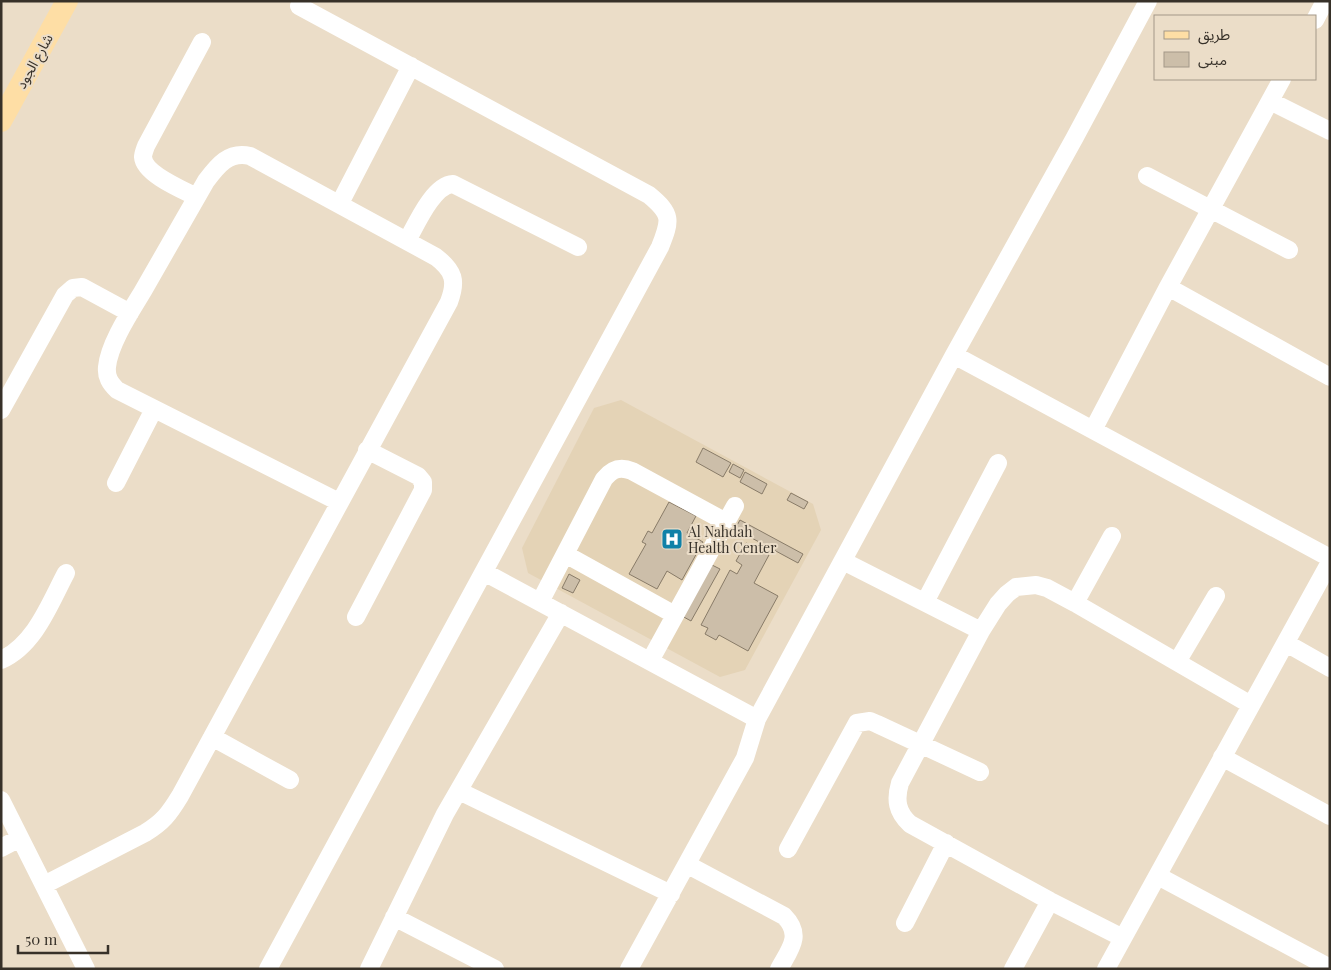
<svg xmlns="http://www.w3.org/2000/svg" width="1331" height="970" viewBox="0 0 1331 970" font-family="'Playfair Display','Noto Sans Arabic',serif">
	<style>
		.built { fill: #e4d3b6 }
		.building { fill: #ccbea9; stroke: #887b68 }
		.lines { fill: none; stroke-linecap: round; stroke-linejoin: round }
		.minor { stroke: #fff; stroke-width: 18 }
		.major { stroke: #fedea5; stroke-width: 22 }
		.labels { text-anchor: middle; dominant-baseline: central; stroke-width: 4; stroke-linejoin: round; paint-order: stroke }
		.street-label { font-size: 14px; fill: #373129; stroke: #ebddc8 }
		.poi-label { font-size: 14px; fill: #373129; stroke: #ebddc8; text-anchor: start }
	</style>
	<rect width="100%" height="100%" fill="#ebddc8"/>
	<path class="built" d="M 621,400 L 813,504 L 821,530 L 745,670 L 720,677 L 528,573 L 522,548 L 594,408 Z"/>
	<path class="building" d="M 703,448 L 731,463 L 723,477 L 696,462 Z
		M 733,464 L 744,470 L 740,478 L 729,472 Z
		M 745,472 L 767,484 L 762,494 L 740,482 Z
		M 791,493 L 808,502 L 804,509 L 787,500 Z
		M 669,502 L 696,516 L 687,533 L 703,542 L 682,580 L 667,571 L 657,589 L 629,574 L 646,544 L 642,542 L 648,531 L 652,533 Z
		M 740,520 L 803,554 L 798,563 L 735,529 Z
		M 746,543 L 769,555 L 754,583 L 778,596 L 748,651 L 719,635 L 716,640 L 705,634 L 708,628 L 701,625 L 730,570 L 737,574 L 742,565 L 736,561 Z
		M 710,564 L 720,569 L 691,621 L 682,616 Z
		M 569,574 L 580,580 L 573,593 L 562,588 Z"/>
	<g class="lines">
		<path class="minor" d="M 1315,20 L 1325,1
			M 1270,101 L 1330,131
			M 1147,176 L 1289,250
			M 197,197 C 183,190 144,174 143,157 C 143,154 145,149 146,146 L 202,42
			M 340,203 L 411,66
			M 407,241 C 416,225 433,185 453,184 L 578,247
			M 1168,287 L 1330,377
			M 954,355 L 1330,558
			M 1,410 L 65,295 L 73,288 L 82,287 L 130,313
			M 1093,430 L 1168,287 L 1282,79
			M 116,483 L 154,409
			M 565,554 L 675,615
			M 843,561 L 981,631
			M 484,572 L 757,719
			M 540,602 L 604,479 C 612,469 620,466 632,471 L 726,522
			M 925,602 L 998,463
			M 1075,603 L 1112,536
			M 356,617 L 423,490 L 423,482 L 418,476 L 367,450
			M 1286,643 L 1330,668
			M 1,660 C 35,645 50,603 66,573
			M 650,661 L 735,506
			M 1177,662 L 1216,596
			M 212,737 L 290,780
			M 1222,757 L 1330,816
			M 459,791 L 671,894
			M 1,800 L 86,969
			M 1,848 L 20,838
			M 788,849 L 857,723 L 870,721 L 877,724 L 980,772
			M 688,865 L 784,916 C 803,935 790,949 779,969
			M 1158,876 L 1330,968
			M 44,885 L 145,833 C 163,822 169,814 180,796 L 449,302 C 457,281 454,271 436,257 L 250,156 C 229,151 218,165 206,181 C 185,218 164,254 143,291 C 131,311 109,344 107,367 C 106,377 110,383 117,390 L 339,502
			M 394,917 L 495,969
			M 905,923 L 946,843
			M 1123,938 L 1050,901 L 910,824 C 897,812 895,800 900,783 L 981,631 L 998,604 L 1007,594 L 1016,587 L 1036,585 L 1047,588 L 1075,603 L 1251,705
			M 268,969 L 660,247 C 671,220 672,214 649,195 L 299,6
			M 369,969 L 445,814 L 561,613
			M 629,969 L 745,758 L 757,719 L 954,355 L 1074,139 L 1148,1
			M 1013,969 L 1050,901
			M 1106,969 L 1330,562"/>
		<path class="major" d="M 1,121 L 67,1"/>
	</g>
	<defs>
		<g id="hospital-square" transform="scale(1.125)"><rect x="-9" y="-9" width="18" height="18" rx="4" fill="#1081a8" stroke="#ebddc8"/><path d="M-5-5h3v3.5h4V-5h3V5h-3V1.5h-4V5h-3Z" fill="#fff"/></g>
	</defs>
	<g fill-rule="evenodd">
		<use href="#hospital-square" x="672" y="539"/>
	</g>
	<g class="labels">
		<g class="street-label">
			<text transform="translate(34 61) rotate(-61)">شارع الجود</text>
		</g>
		<g class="poi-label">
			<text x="688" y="531">Al Nahdah<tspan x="688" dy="16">Health Center</tspan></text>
		</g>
	</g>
	<rect width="1331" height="970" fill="none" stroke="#373129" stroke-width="5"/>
	<rect x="1154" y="15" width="162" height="65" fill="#ebddc8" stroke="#a39888"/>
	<rect x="1164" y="31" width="25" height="8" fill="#fedea5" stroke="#a39888"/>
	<text x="1198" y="40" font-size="15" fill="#373129">طريق</text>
	<rect x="1164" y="52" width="25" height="15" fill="#ccbea9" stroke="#a39888"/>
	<text x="1198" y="65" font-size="15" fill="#373129">مبنى</text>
	<path d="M18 945v8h90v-8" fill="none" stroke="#373129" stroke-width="2.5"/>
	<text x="25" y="945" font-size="15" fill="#373129" stroke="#ebddc8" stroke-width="4" paint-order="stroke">50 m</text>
</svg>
